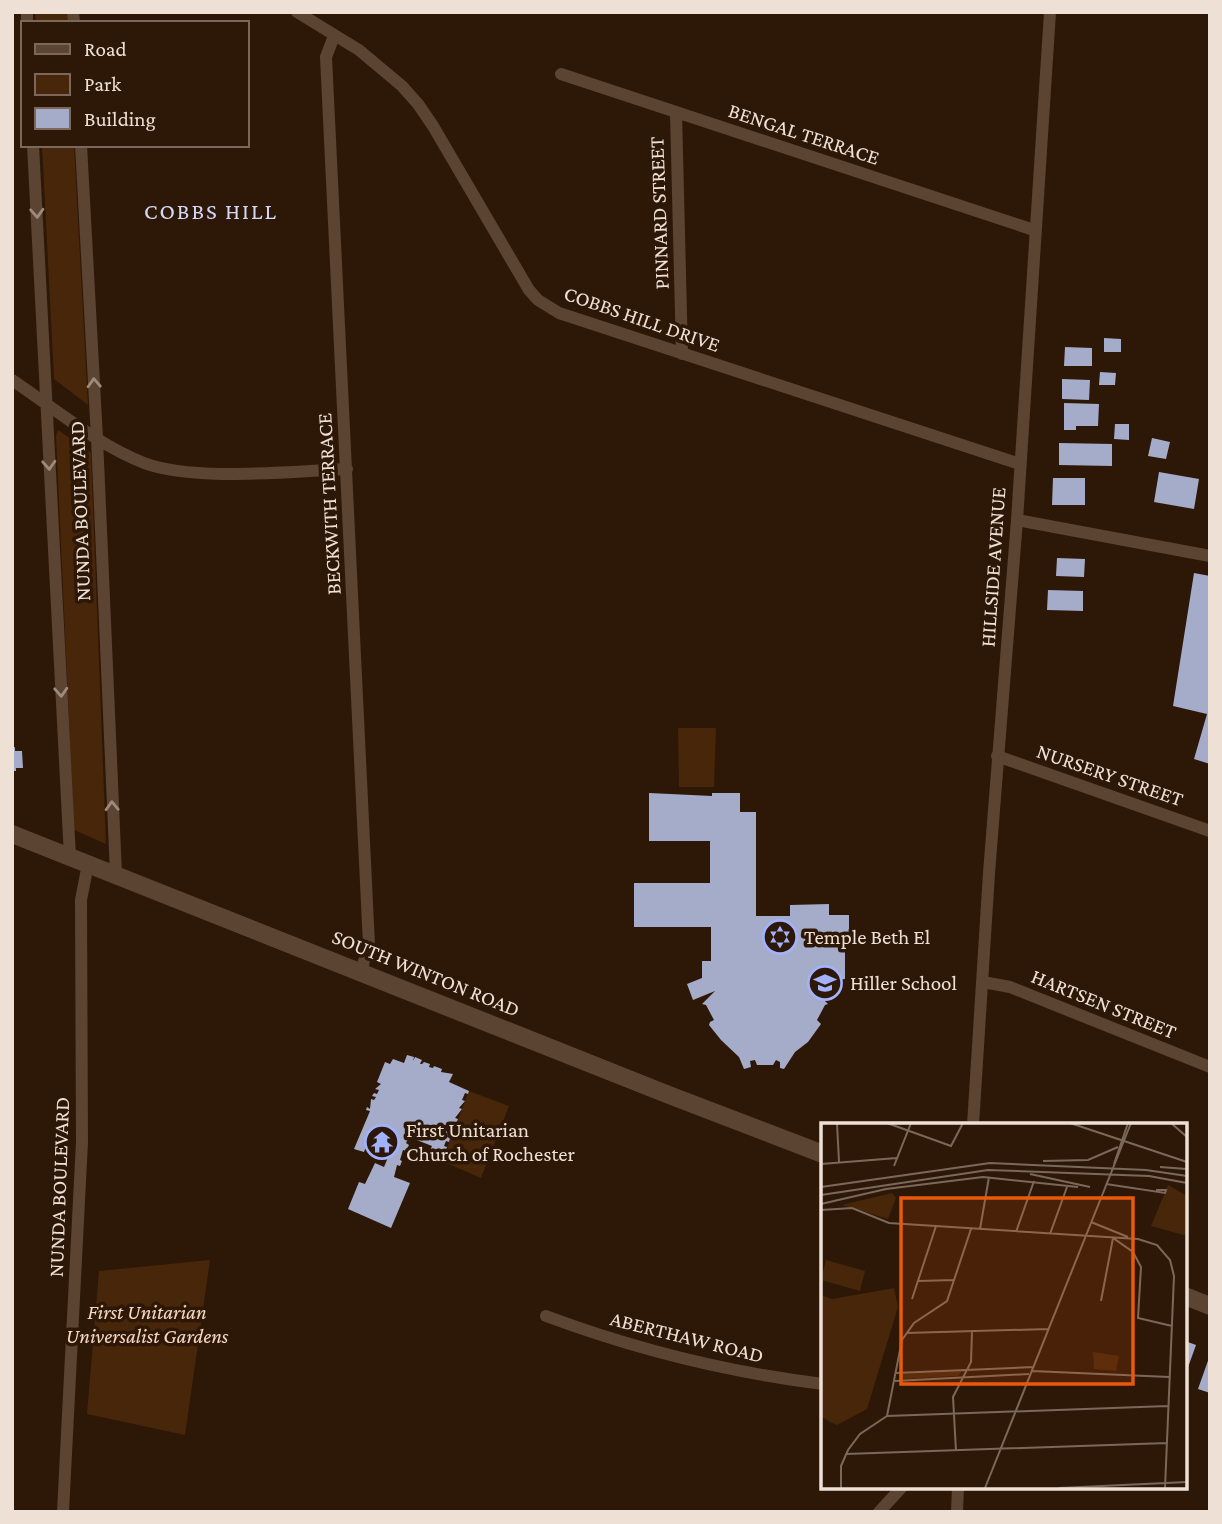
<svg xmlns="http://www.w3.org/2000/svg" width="1222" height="1524" viewBox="0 0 1222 1524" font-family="'Crimson Pro',serif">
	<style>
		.green { fill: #472609 }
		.building { fill: #a5acc9 }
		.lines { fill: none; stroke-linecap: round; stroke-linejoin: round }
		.minor { stroke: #5c4433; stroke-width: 12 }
		.secondary { stroke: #5c4433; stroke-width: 18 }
		.oneway { stroke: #9e8a7c }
		.labels { text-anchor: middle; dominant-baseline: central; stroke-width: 7; stroke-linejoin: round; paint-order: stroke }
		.street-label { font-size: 21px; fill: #efe0d6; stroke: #2d1808 }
		.poi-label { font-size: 21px; fill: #efe0d6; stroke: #2d1808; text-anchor: start }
		.park-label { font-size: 21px; font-style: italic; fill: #f6d8c3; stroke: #2d1808 }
		.neighbourhood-label { font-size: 23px; letter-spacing: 2px; fill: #d2d9f6; stroke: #2d1808 }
		.inset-road { fill: none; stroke: #7b685a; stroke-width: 2 }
		.view { fill: #e8590c; fill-opacity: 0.15; stroke: #e8590c; stroke-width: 3.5 }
		.inset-edge { fill: none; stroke: #efe0d6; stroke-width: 3.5 }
	</style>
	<rect width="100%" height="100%" fill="#2d1808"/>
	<path class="green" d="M 35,12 L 67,12 L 68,23 L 36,23 Z
		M 42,145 L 74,145 L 88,405 L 54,379 Z
		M 58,430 L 91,453 L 106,844 L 74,830 L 56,436 Z
		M 678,728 L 716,728 L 714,787 L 679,787 Z
		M 469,1091 L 509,1106 L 481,1178 L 442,1161 Z
		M 210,1260 L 185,1435 L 87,1414 L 99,1271 Z"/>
	<path class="building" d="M 1104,338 L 1121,339 L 1121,352 L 1104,352 Z
		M 1065,347 L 1092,348 L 1092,366 L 1064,366 Z
		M 1100,372 L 1116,373 L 1115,385 L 1099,385 Z
		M 1062,379 L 1090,380 L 1089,400 L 1062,399 Z
		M 1064,403 L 1099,404 L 1098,426 L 1076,426 L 1076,430 L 1064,430 Z
		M 1115,424 L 1129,424 L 1129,440 L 1114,439 Z
		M 1152,438 L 1170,442 L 1166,459 L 1148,456 Z
		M 1059,443 L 1112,444 L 1112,466 L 1059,465 Z
		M 1159,472 L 1199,479 L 1194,509 L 1154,502 Z
		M 1053,478 L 1085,478 L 1085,505 L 1052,505 Z
		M 1057,558 L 1085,559 L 1084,577 L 1056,576 Z
		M 1194,573 L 1210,576 L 1210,764 L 1194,759 L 1207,714 L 1173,706 Z
		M 1048,590 L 1083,591 L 1083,611 L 1047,610 Z
		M 15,747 L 15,751 L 22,751 L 23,768 L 16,768 L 16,771 L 12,771 L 12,748 Z
		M 649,793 L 712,796 L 712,793 L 740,793 L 740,812 L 756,812 L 756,916 L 790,916 L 790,905 L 829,904 L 829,915 L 849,915 L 849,948 L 845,948 L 845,979 L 826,981 L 826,987 L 819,995 L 828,1004 L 825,1005 L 817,1020 L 821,1024 L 808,1042 L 795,1052 L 784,1069 L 780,1068 L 780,1062 L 776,1060 L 773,1065 L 757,1065 L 755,1060 L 750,1061 L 751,1067 L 744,1069 L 739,1057 L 721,1040 L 709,1025 L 710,1022 L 714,1020 L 706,1005 L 702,1004 L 715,991 L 693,1000 L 687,984 L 702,978 L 702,961 L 711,961 L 711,927 L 634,927 L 634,883 L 710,883 L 710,841 L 649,841 Z
		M 407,1055 L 414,1057 L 413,1061 L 415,1057 L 422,1060 L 420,1064 L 422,1064 L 424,1062 L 430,1064 L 429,1067 L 433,1068 L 434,1066 L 442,1069 L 441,1072 L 453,1074 L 449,1082 L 469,1091 L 468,1094 L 465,1093 L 462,1100 L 465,1101 L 459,1108 L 462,1109 L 455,1118 L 458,1119 L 456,1124 L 453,1123 L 452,1127 L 454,1128 L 453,1132 L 450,1131 L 447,1137 L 450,1138 L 449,1142 L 446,1141 L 444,1146 L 447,1147 L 445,1154 L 436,1151 L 434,1155 L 429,1153 L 432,1146 L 409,1137 L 406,1143 L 409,1145 L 406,1151 L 403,1150 L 400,1160 L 402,1161 L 400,1166 L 397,1165 L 394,1177 L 410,1183 L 391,1228 L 348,1209 L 359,1182 L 365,1184 L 375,1163 L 384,1167 L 389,1155 L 367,1144 L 364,1152 L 354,1149 L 370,1111 L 366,1110 L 367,1107 L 370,1109 L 371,1099 L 374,1100 L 376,1097 L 372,1096 L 374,1093 L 377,1094 L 379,1090 L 375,1089 L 381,1084 L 377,1082 L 385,1062 L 390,1064 L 393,1059 L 404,1063 Z
		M 1185,1341 L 1196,1345 L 1186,1373 L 1185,1373 Z
		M 1210,1355 L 1210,1393 L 1198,1389 Z"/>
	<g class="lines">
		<path class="minor" d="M 27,12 L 27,23
			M 73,12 L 74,23
			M 297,12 L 359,50 L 402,86 L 418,104 L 433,126 L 529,290 L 538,300 L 559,313 L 1020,464
			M 334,36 L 326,57 L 369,945 L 361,971
			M 561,74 L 1034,230
			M 676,113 L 682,354
			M 33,145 L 70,857
			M 81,145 L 97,438 L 116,874
			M 12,380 C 54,408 96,444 144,463 C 195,482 291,471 347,469
			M 1017,520 L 1210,556
			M 997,756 L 1210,831
			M 983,982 L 1010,987 L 1210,1067
			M 973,1125 L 989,873 L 1017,520 L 1050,12
			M 546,1316 C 637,1350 726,1372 823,1384
			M 63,1512 L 82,1142 L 81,900 L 88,864
			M 879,1512 L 902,1487
			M 957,1512 L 958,1487"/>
		<path class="secondary" d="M 12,834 L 669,1095 L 823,1154
			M 1185,1296 L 1210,1306"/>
	</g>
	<defs><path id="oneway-chevron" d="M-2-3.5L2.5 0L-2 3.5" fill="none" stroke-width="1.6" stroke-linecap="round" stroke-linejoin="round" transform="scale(1.75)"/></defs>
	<g class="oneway">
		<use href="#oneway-chevron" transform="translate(37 213) rotate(87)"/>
		<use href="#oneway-chevron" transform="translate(94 383) rotate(-93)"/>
		<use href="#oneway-chevron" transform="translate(49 465) rotate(87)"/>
		<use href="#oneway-chevron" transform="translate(61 692) rotate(87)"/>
		<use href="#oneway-chevron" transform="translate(112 806) rotate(-92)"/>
	</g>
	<defs>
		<g id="synagogue-ring" transform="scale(1.75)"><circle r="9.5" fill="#2d1808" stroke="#a2b2fd" stroke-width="1.5"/><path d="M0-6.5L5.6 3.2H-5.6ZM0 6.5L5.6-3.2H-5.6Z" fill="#a2b2fd"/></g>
		<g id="school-ring" transform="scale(1.75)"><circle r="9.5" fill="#2d1808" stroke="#a2b2fd" stroke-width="1.5"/><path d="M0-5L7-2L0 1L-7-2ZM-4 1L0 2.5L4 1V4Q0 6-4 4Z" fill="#a2b2fd"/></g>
		<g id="temple-ring" transform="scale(1.75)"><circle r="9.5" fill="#2d1808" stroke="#a2b2fd" stroke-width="1.5"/><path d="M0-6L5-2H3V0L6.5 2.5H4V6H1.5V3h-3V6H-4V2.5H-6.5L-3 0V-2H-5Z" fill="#a2b2fd"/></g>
	</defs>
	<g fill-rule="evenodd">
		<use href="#synagogue-ring" x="780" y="937"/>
		<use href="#school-ring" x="825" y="983"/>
		<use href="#temple-ring" x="382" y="1142"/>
	</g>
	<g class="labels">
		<g class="street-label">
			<text transform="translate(804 134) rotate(18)">BENGAL TERRACE</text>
			<text transform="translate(659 213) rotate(-92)">PINNARD STREET</text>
			<text transform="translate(642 319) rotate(19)">COBBS HILL DRIVE</text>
			<text transform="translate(329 504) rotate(-93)">BECKWITH TERRACE</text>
			<text transform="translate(80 511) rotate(-92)">NUNDA BOULEVARD</text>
			<text transform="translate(993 567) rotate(-86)">HILLSIDE AVENUE</text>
			<text transform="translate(1110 775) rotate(19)">NURSERY STREET</text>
			<text transform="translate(426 973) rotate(22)">SOUTH WINTON ROAD</text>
			<text transform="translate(1104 1004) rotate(22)">HARTSEN STREET</text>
			<text transform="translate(59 1187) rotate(-88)">NUNDA BOULEVARD</text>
			<text transform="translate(687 1337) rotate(14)">ABERTHAW ROAD</text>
		</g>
		<g class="poi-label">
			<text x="804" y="937">Temple Beth El</text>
			<text x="850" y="983">Hiller School</text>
			<text x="406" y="1130">First Unitarian<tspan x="406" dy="24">Church of Rochester</tspan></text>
		</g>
		<g class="park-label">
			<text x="147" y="1312">First Unitarian<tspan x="147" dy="24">Universalist Gardens</tspan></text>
		</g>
		<g class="neighbourhood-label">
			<text x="211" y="211">COBBS HILL</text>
		</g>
	</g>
	<g transform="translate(821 1123)">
		<rect width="366" height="366" fill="#2d1808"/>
		<path d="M 347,62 L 366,73 L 366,113 L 330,103 ZM 71,70 L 75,75 L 67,96 L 21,82 ZM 5,137 L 44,148 L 39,168 L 0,157 ZM 73,165 L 77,184 L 46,286 L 16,302 L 9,299 L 0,293 L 0,172 L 11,176 ZM 272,229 L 298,233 L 295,248 L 273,246 ZM 141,248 L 137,253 L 78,256 L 78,251 Z" fill="#472609"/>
		<path class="inset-road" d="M 16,0 L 18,39M 66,0 L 130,23 L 142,0M 249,0 L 366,39M 350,0 L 366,14M 222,38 L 267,37 L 297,24M 0,41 L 76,35M 293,41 L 307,0M 73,43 L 90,0M 339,44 L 366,46M 209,51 L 269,64M 285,61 L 344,70 L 345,67 L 335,67M 0,64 L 169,40 L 325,47 L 366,53M 0,72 L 167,47 L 328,53 L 366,60M 0,81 L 65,66 L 162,54 L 257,64M 0,87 L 31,85 L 68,100 L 317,116 L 336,122 L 349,137 L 353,153 L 344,365M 270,99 L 307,114M 159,106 L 168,54M 195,109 L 213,58M 229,111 L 246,64M 97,158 L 133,157M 91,176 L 115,103M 280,178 L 292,115 L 312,129 L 320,144 L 317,195 L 351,203M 85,210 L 228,206M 211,248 L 348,254M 75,250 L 213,244M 74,258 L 208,251M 66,293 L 347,283M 135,328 L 132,274 L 150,239 L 151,209M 25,331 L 346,320M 20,365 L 20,343 L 27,327 L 39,311 L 66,293 L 81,217 L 93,200 L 126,178 L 150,106M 164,365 L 310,0M 238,365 L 366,359"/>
		<path class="view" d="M 80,75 L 312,75 L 312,261 L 80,261 Z"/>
		<rect width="366" height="366" class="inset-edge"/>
	</g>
	<rect width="1222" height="1524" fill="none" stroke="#efe0d6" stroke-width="28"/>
	<rect x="21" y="21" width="228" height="126" fill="#2d1808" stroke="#7b685a" stroke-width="2"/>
	<rect x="35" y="44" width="35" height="10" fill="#5c4433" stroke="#7b685a" stroke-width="2"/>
	<text x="84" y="56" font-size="21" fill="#efe0d6">Road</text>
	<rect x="35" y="74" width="35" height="21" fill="#472609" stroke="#7b685a" stroke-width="2"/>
	<text x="84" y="91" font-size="21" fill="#efe0d6">Park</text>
	<rect x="35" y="108" width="35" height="21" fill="#a5acc9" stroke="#7b685a" stroke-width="2"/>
	<text x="84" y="126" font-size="21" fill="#efe0d6">Building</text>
</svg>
